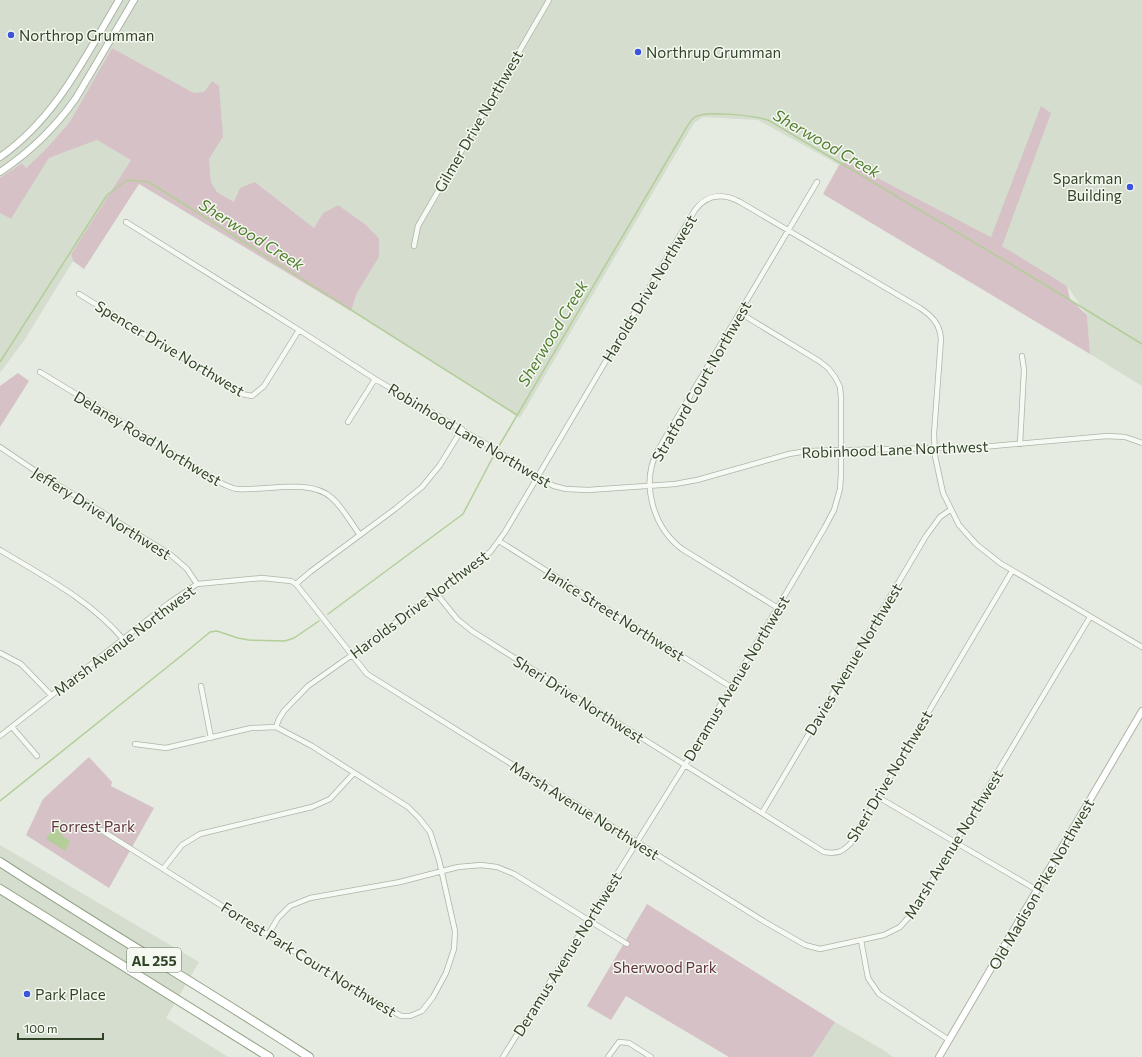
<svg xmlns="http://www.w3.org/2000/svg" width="1142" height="1057" viewBox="0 0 1142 1057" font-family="Commissioner,sans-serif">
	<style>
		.built { fill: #d4ddce }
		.green { fill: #d6c1c6 }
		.water { fill: #b3ce98 }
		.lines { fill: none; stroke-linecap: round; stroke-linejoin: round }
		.stream { stroke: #b3ce98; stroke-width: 1.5 }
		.street-casing { stroke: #acb6a5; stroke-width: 6 }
		.secondary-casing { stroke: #acb6a5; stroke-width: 8 }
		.highway-casing { stroke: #92a386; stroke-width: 10 }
		.street { stroke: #f6f9f4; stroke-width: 4.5 }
		.secondary { stroke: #fff; stroke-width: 6 }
		.highway { stroke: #fff; stroke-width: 8 }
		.poi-dot { fill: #3a54db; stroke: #f4f8f1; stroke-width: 1.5 }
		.labels { text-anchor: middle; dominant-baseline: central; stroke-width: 3; stroke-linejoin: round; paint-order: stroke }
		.shield { fill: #f4f8f1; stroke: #6c7a64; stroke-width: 1 }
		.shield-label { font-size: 14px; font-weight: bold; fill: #324427 }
		.poi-label { font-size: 15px; fill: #324427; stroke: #f4f8f1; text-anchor: start }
		.street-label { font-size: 15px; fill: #324427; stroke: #f4f8f1 }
		.park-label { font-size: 15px; fill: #61333c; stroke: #f4f8f1 }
		.water-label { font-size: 16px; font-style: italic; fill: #517c2d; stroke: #f4f8f1 }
	</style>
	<rect width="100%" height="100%" fill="#e5ebe1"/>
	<path class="built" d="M 0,0 L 1142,0 L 1142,386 L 1090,354 L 1087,315 L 1067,286 L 1002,246 L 991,237 L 845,161 L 839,165 L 758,120 L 703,117 L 694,123 L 520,418 L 351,311 L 357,293 L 379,257 L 379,238 L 365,224 L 338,205 L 323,213 L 314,228 L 255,182 L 234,202 L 217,192 L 211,182 L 209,159 L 223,137 L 212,81 L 204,92 L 194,93 L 112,48 L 69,123 L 45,150 L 26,168 L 22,163 L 0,178 Z
		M 97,140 L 131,160 L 71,254 L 73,261 L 25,339 L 0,373 L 0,213 L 11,219 L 49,158 Z
		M 0,845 L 199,962 L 166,1018 L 228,1057 L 0,1057 Z
		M 835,1022 L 885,1051 L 893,1057 L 812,1057 Z"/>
	<path class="green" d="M 112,48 L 194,93 L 204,92 L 212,81 L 219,86 L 223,137 L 209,159 L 211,182 L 217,192 L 234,202 L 240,188 L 255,182 L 314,228 L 323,213 L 338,205 L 365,224 L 379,238 L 379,257 L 357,293 L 351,311 L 139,184 L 84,269 L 73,261 L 71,254 L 131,160 L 97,140 L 49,158 L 11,219 L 0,213 L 0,178 L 22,163 L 26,168 L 45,150 L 69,123 Z
		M 1041,106 L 1051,113 L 1002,246 L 1067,286 L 1070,299 L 1087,315 L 1090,354 L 823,194 L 839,165 L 845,161 L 991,237 Z
		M 18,373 L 29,381 L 0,427 L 0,386 Z
		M 89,757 L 112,782 L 111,786 L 154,808 L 109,888 L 26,835 L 43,799 Z
		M 647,904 L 835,1022 L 812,1057 L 729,1057 L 626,996 L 611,1020 L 587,1006 Z"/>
	<path class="water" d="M 57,822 L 65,827 L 61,835 L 70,841 L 65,851 L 46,839 Z"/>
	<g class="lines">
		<path class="stream" d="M 0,362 L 107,195 L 127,180 L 149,182 L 517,415
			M 499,446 L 681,137 C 685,131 688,122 695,117 C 706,110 755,116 768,120 L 1029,275 L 1142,344
			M 328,614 L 463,514 L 494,455
			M 0,801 L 186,652 L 210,632 L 217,631 L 238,638 L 249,640 L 285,641 L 294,638 L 319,621"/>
		<g class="street-casing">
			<path id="street" d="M 126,222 L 299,330 L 375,379 L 486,444 L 544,481 L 554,486 L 566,489 L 588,490 L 675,484 L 697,480 L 789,454 L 807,451 L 982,447 L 1107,436 L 1125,437 L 1142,443
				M 414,246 L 418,226 L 549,0
				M 79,294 L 242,394 L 252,396 L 264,386 L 299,330
				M 40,372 L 223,484 C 228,486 233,489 238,489 C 266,491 310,478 332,498 C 343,508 351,523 360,535
				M 348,422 L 375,379
				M 1020,444 L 1024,370 L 1022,356
				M 0,447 L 37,472 L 171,555 L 187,569 L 197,584
				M 499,541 L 731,687
				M 0,550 C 43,576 90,600 123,639
				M 296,584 L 310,572 L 395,509 L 422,487 L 440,465 L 462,429
				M 436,593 L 457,619 L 472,631 L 546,678 L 824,852 C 838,854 842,852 851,843 L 1012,571
				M 778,608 L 682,549 C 653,527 640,483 658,450 L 817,182
				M 0,653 L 21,664 L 51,695
				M 201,686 L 211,738
				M 12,727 L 37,756
				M 276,727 L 279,719 L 284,711 L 308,686 L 352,655 L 371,640 L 475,565 L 491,551 L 505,532 L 695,210 C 707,194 723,193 740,202 L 920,308 C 932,316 940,324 941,339 L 934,434 L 935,456 L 943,493 L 959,525 L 976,544 L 1000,563 L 1142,647
				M 0,736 L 169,603 L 197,584 L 262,578 L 291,581 L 296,584 L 367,674 L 765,922 L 805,945 L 820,949 L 884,935 L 900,927 L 915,910 L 1090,617
				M 878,797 L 1037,890
				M 762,813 L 926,536 L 940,517 L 950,510
				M 101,830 L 313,963 L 401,1016 L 410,1016 L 422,1011 L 433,997 L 446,973 L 454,949 L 455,931 L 439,860 L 430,832 L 419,818 L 408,807 L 312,746 L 276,727 L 251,728 L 166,748 L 135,744
				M 163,869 L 182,845 L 200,834 L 312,807 L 330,799 L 354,773
				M 268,935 L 278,918 L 290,906 L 310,898 L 400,882 L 458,867 L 481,865 L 497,867 L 514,874 L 627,944
				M 861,940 L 868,978 L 879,994 L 949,1040
				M 503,1057 L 685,765 L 825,527 L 834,510 L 840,489 L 841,474 L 841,398 L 840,387 L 835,377 L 828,368 L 819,361 L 740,313
				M 608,1057 L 619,1042 L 629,1043 L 651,1057"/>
		</g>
		<g class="secondary-casing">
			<path id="secondary" d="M 0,157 C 56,118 85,57 119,0
				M 0,172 C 30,152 55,128 76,98 L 134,0
				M 939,1057 L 1142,711"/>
		</g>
		<g class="highway-casing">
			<path id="highway" d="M 0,862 C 102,929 207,990 309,1057
				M 0,889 L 269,1057"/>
		</g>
		<use href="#street" class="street"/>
		<use href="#secondary" class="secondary"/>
		<use href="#highway" class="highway"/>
	</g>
	<g class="poi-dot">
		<circle cx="11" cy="35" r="4"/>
		<circle cx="638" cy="52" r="4"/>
		<circle cx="1130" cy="187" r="4"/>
		<circle cx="27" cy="994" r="4"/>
	</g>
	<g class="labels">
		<rect class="shield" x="127" y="948" width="54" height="24" rx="3"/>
		<g class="shield-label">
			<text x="154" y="960">AL 255</text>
		</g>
		<g class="poi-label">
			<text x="19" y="35">Northrop Grumman</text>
			<text x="646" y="52">Northrup Grumman</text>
			<text x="1122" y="178" text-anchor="end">Sparkman<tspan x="1122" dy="17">Building</tspan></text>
			<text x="35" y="994">Park Place</text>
		</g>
		<g class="street-label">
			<text transform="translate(478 121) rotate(-60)">Gilmer Drive Northwest</text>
			<text transform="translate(649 288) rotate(-59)">Harolds Drive Northwest</text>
			<text transform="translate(170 348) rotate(31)">Spencer Drive Northwest</text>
			<text transform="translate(701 381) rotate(-60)">Stratford Court Northwest</text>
			<text transform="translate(470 435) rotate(31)">Robinhood Lane Northwest</text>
			<text transform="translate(148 438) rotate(31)">Delaney Road Northwest</text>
			<text transform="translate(895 449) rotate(-2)">Robinhood Lane Northwest</text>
			<text transform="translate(102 513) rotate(32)">Jeffery Drive Northwest</text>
			<text transform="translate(419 604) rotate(-37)">Harolds Drive Northwest</text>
			<text transform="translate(615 614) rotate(32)">Janice Street Northwest</text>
			<text transform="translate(124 640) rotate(-37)">Marsh Avenue Northwest</text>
			<text transform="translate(853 659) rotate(-59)">Davies Avenue Northwest</text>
			<text transform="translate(736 678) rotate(-59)">Deramus Avenue Northwest</text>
			<text transform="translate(579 699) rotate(32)">Sheri Drive Northwest</text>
			<text transform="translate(889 776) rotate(-59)">Sheri Drive Northwest</text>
			<text transform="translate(585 810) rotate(32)">Marsh Avenue Northwest</text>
			<text transform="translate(953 844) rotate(-58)">Marsh Avenue Northwest</text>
			<text transform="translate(1041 884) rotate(-60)">Old Madison Pike Northwest</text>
			<text transform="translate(567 954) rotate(-58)">Deramus Avenue Northwest</text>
			<text transform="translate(309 959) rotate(32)">Forrest Park Court Northwest</text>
		</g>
		<g class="park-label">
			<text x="93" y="826">Forrest Park</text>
			<text x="665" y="967">Sherwood Park</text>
		</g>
		<g class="water-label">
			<text transform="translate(827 143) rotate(30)">Sherwood Creek</text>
			<text transform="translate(252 234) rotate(32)">Sherwood Creek</text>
			<text transform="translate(552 333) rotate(-59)">Sherwood Creek</text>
		</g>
	</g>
	<path d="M18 1033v6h85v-6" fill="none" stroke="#324427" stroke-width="2"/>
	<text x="24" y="1033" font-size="12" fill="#324427" stroke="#f4f8f1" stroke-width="3" paint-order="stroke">100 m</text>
</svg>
